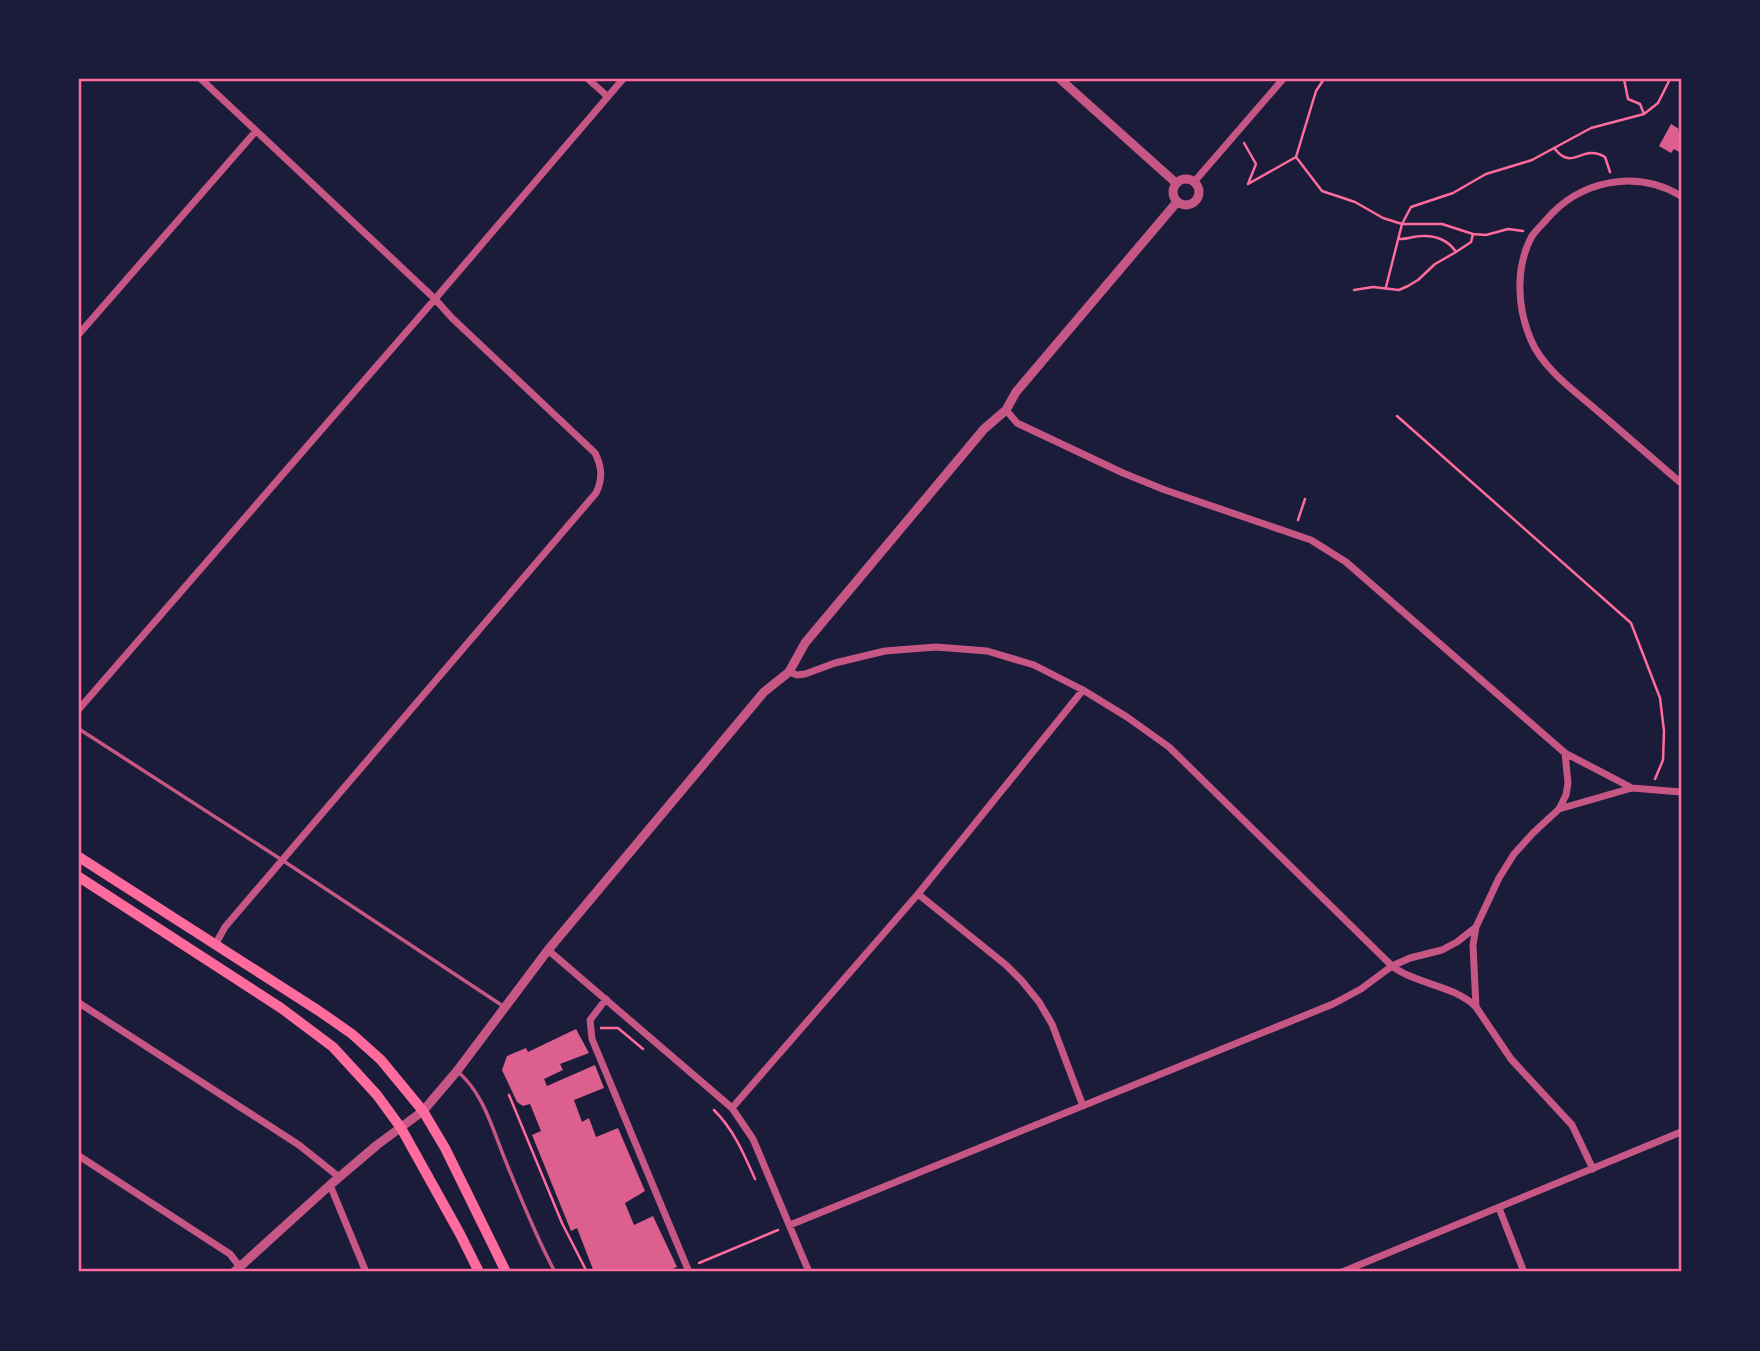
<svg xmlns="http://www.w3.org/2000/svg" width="1760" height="1351" viewBox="0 0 1760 1351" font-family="Arial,sans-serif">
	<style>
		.building { fill: #dd5f8e }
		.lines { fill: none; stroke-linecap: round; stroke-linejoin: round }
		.path { stroke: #ff6b9d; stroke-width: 2.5 }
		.service { stroke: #c65784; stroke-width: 3.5 }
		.minor { stroke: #c65784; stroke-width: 7 }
		.tertiary { stroke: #c65784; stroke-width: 9 }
		.trunk { stroke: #ff6b9d; stroke-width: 10 }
		.neatline { fill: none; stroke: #ff6b9d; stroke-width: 2.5 }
	</style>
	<rect width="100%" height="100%" fill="#1b1b3a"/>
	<path class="building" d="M 1671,124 L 1679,129 L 1678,131 L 1681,133 L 1681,153 L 1674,149 L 1671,153 L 1659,146 Z
		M 576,1029 L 589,1053 L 560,1064 L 563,1070 L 544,1079 L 547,1086 L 595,1065 L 604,1088 L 574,1100 L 582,1122 L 589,1118 L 596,1137 L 618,1128 L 645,1191 L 625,1203 L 634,1225 L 653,1216 L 677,1267 L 665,1272 L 594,1272 L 577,1228 L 571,1231 L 532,1135 L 541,1131 L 530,1104 L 523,1106 L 517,1102 L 502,1070 L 507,1056 L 526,1048 L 528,1052 Z"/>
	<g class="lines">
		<path class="path" d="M 1624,79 L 1628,99 L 1640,104 L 1644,114
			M 1244,143 L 1256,164 L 1248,184 L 1296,157 L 1322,191 L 1355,202 L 1383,218 L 1402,224 L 1442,224 L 1473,234 L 1486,235 L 1508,229 L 1523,231
			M 1555,149 C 1573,172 1582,143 1605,157 L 1610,172
			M 1296,157 L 1316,91 L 1324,79
			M 1400,239 C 1408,239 1414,236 1422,236 C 1436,235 1449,241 1456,252
			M 1386,287 L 1402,224 L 1411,207 L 1453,193 L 1486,174 L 1532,160 L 1591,128 L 1644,114 L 1658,103 L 1670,79
			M 1354,290 L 1373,287 L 1399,290 L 1408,286 L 1418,280 L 1435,264 L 1456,252 L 1471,242 L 1473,234
			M 1397,416 L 1631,623 L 1660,698 L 1664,731 L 1663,760 L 1655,779
			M 1298,520 L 1305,499
			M 601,1028 L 618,1028 L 643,1049
			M 509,1095 L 562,1223 L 587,1272
			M 714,1110 C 734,1130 744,1154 755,1179
			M 699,1263 L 778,1230"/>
		<path class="service" d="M 79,729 L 282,860 L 503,1006
			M 457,1071 C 484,1093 493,1131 506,1162 C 521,1199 536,1237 555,1272"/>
		<path class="minor" d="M 201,79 L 435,299 L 452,318 L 595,453 C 602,467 603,479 596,493 L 225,927 L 215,945
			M 588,79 L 607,96
			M 1194,182 L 1283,79
			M 1681,196 C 1636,169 1580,180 1546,220 C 1542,225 1536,230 1532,236 C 1515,267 1517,308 1531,340 C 1543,369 1576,392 1600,413 C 1627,436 1654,460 1681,483
			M 79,334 L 256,131
			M 1006,410 L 1017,423 L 1123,473 L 1165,490 L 1311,540 L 1346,562 L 1565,753 L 1632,788
			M 789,672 L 797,675 L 805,674 L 835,663 L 885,651 L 936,647 L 987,651 L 1034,665 L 1083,690 L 1127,717 L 1169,747 L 1392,966 C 1417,985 1454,985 1476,1007
			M 79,709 L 435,299 L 623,79
			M 1559,809 L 1632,788 L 1681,792
			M 918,894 L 1006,965 L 1022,981 L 1039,1002 L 1052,1024 L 1083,1106
			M 1476,927 L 1473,945 L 1476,1007 L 1511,1059 L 1572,1125 L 1593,1169
			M 548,950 L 732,1108 L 753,1139 L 809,1272
			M 606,999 L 590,1020 L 592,1039 L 689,1272
			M 79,1003 L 299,1145 L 339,1177
			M 732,1108 L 918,894 L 1083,690
			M 79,1156 L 230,1254 L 240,1267
			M 330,1185 L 366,1272
			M 1499,1208 L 1524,1272
			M 790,1225 L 1333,1004 L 1361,989 L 1392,966 L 1410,958 L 1442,950 L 1457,942 L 1476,927 L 1499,878 L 1514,854 L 1533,833 L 1559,809 L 1566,795 L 1568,783 L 1565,753
			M 1342,1272 L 1681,1132"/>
		<path class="tertiary" d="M 1060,79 L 1176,183
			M1173 192a13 13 0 1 1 26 0a13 13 0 1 1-26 0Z
			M 234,1272 L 330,1185 L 377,1145 L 423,1111 L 457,1071 L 548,950 L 764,692 L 789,672 L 805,643 L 984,429 L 1006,410 L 1016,392 L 1177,202"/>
		<path class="trunk" d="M 79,857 L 319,1011 L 352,1034 L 381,1060 L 423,1111 L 445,1148 L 506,1272
			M 79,877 L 281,1008 L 333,1047 L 377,1095 L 401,1128 L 460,1234 L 479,1272"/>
	</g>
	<rect width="1760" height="1351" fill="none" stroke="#1b1b3a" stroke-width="161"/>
	<rect x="80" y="80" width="1600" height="1190" class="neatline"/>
</svg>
